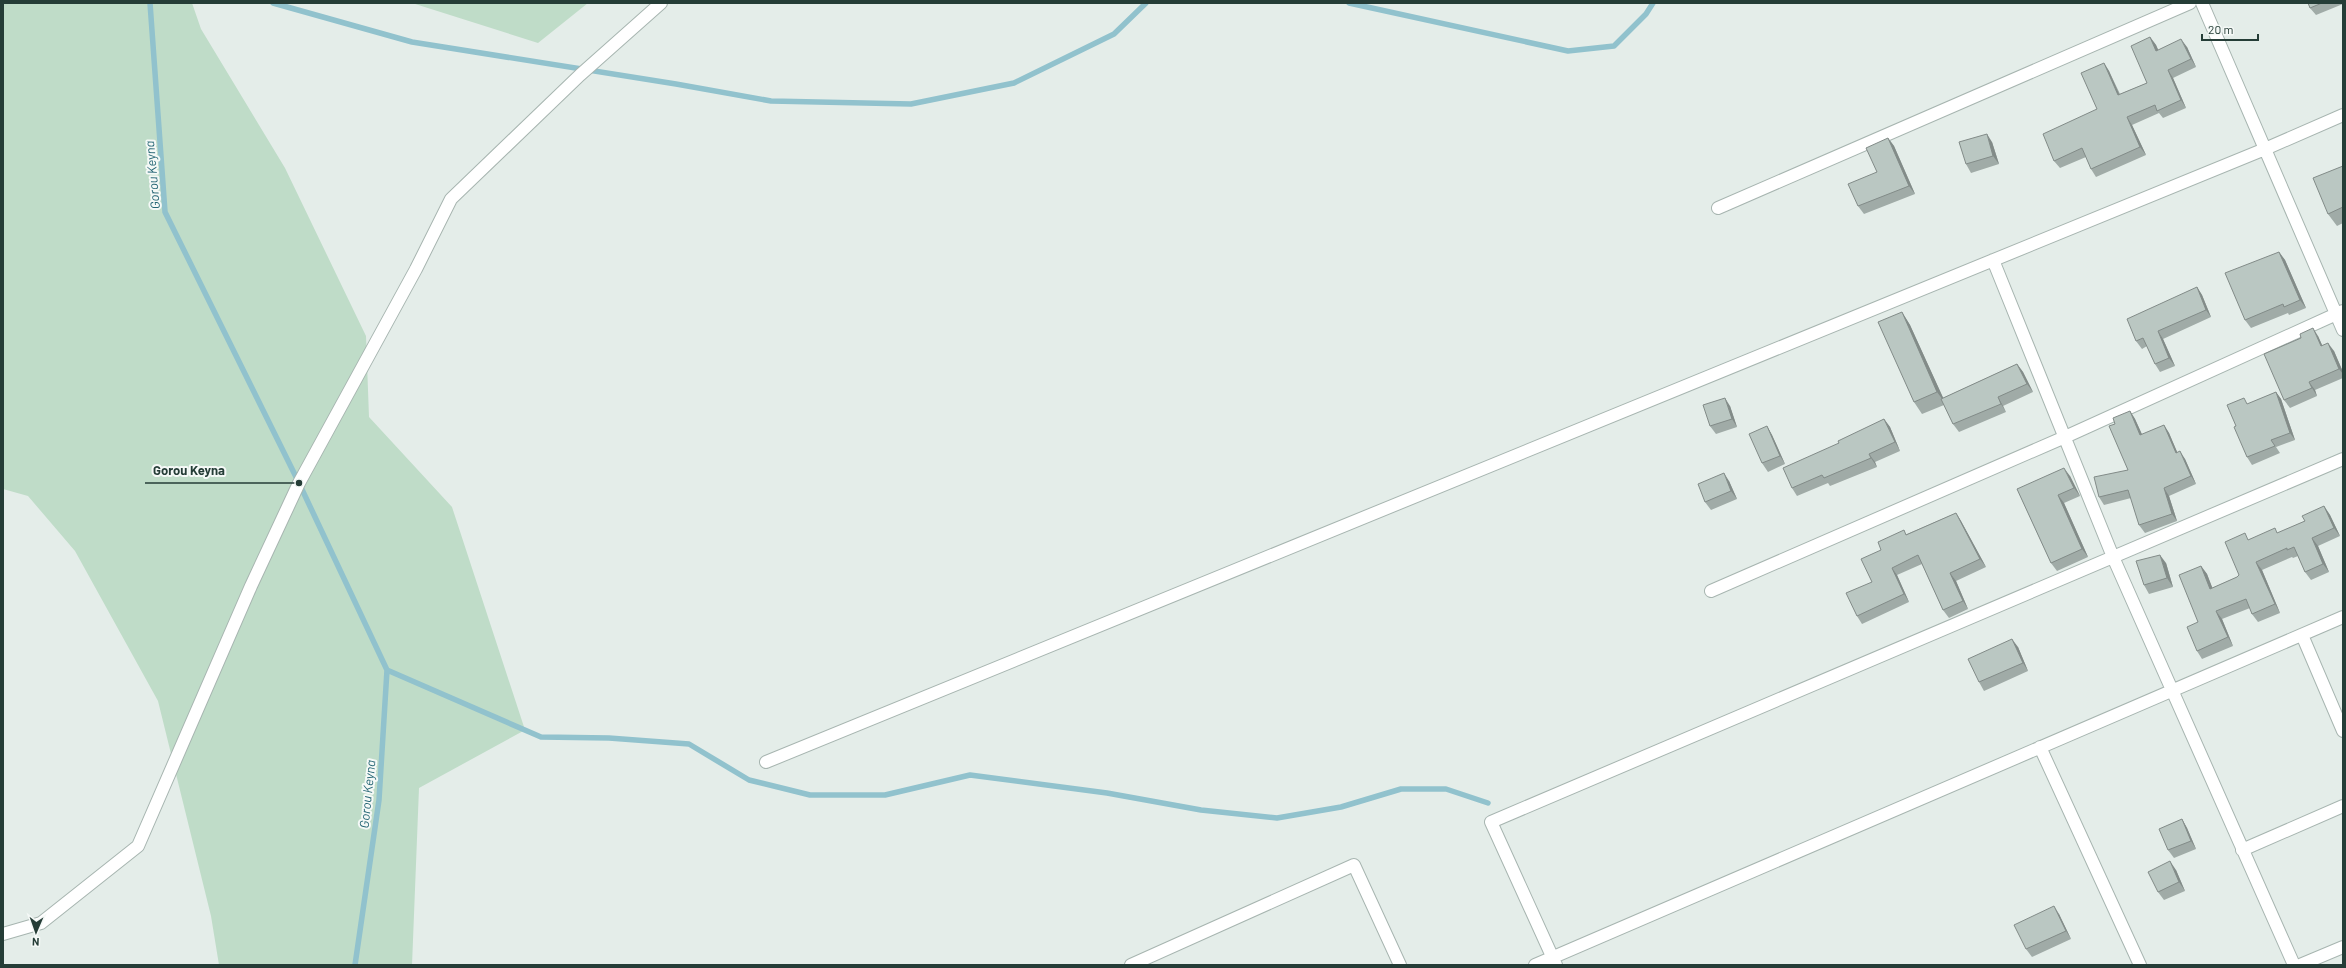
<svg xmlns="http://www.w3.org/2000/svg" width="2346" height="968" viewBox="0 0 2346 968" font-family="Barlow,sans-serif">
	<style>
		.green { fill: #bfdcc8 }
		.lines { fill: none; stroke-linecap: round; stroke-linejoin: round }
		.stream { stroke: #91c2cd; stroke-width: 5.5 }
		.minor-casing { stroke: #a7b5b0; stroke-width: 14 }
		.minor { stroke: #fff; stroke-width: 12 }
		.wall { fill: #a0aba7 }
		.shaded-wall { fill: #828b88 }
		.building { fill: #bac7c2; stroke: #828b88 }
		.labels { text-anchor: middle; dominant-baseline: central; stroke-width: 4; stroke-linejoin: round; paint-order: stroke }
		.water-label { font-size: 13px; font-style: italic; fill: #246574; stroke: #f5f9f7 }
		.leader { fill: none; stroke: #253d37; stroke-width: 1.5 }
		.callout-dot { fill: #253d37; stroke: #f5f9f7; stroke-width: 1.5 }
		.callout-label { font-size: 13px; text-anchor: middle; font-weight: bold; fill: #253d37; stroke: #f5f9f7; stroke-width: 4; stroke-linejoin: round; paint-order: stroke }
	</style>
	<rect width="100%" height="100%" fill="#e4ede9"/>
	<path class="green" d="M 3,3 L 192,3 L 201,29 L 285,168 L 366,336 L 369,417 L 452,507 L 525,730 L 419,788 L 412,965 L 219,965 L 211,916 L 158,701 L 75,551 L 28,496 L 3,489 Z
		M 412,3 L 588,3 L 538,43 Z"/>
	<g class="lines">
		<path class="stream" d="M 150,3 L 165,212 L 299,483 L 387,670 L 379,800 L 355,965
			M 273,3 L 412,42 L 676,84 L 771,101 L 911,104 L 1014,83 L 1114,34 L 1146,3
			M 1349,3 L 1568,51 L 1614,46 L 1646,14 L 1653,3
			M 387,670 L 541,737 L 609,738 L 689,744 L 749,780 L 810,795 L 885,795 L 970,775 L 1107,793 L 1201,810 L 1277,818 L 1341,807 L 1401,789 L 1446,789 L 1488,803"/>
		<g class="minor-casing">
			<path id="minor" d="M 2202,3 L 2343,330
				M 1718,208 L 2190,3
				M 1993,260 L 2113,557 L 2294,965
				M 1711,591 L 2065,437 L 2343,311
				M 2302,635 L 2343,731
				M 2040,747 L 2140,965
				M 766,762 L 2265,149 L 2343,115
				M 2242,850 L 2343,806
				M 3,934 L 41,923 L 138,846 L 251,586 L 299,483 L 416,269 L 451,199 L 580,75 L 661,3
				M 1131,965 L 1354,865 L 1400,965
				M 1535,965 L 2343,617
				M 1556,965 L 1491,822 L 2343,459
				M 2300,965 L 2343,947"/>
		</g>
		<use href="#minor" class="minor"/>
	</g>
	<path class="wall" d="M 2308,3 L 2343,3 L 2343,4 L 2316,15 L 2310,8 Z
		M 2150,37 L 2156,45 L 2158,50 L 2187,47 L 2196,67 L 2173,78 L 2186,108 L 2163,118 L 2159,113 L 2132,125 L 2146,155 L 2096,177 L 2091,169 L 2086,157 L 2060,168 L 2054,161 L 2097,109 L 2104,63 L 2109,71 L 2120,94 L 2147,83 Z
		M 1888,138 L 1894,146 L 1915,194 L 1864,214 L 1858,206 L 1877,172 Z
		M 1992,142 L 1999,164 L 1971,173 L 1966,164 Z
		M 2343,166 L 2343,223 L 2337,226 L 2328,214 Z
		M 2279,252 L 2285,260 L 2306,308 L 2289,315 L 2288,313 L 2251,328 L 2245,320 Z
		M 2197,287 L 2202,295 L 2211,317 L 2163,339 L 2175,366 L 2160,372 L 2155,364 L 2147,346 L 2142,349 L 2136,341 Z
		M 1902,312 L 1910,325 L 1943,398 L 2017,364 L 2023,372 L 2033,392 L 2003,406 L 2006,412 L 1959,432 L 1953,424 L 1944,405 L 1922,414 L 1914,402 Z
		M 2318,336 L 2322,345 L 2334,351 L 2343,372 L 2343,378 L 2315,390 L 2317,396 L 2290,408 L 2284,400 Z
		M 2276,392 L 2281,399 L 2295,440 L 2276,447 L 2280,453 L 2252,465 L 2247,457 L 2236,426 L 2249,404 Z
		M 1730,406 L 1737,427 L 1716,434 L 1710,426 Z
		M 2130,411 L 2135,419 L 2142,435 L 2164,425 L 2169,433 L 2177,452 L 2185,459 L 2196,484 L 2169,496 L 2177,521 L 2145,533 L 2139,525 L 2131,498 L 2104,505 L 2099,497 L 2128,470 L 2115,424 Z
		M 1884,419 L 1890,427 L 1900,451 L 1875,462 L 1877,467 L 1830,486 L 1828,483 L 1797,496 L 1792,488 L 1839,443 Z
		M 1767,426 L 1772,435 L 1785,464 L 1768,472 L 1762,463 Z
		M 2070,476 L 2080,496 L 2064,503 L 2088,557 L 2057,571 L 2051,563 L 2017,489 Z
		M 1729,481 L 1737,499 L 1711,510 L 1705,502 Z
		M 2324,506 L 2330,515 L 2340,536 L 2318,546 L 2329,572 L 2311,580 L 2305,572 L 2298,556 L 2293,558 L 2292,557 L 2262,570 L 2280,613 L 2258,622 L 2252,614 L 2250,608 L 2222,619 L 2233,646 L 2202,659 L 2197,651 L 2201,566 L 2207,574 L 2212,588 L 2237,577 L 2239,575 L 2250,539 L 2278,533 L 2305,521 Z
		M 1956,513 L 1961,521 L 1986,567 L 1956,581 L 1968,609 L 1949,618 L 1943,610 L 1922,564 L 1897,575 L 1909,602 L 1862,624 L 1857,616 L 1872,582 L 1881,550 L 1907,534 Z
		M 2166,563 L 2173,587 L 2149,594 L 2144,585 Z
		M 2018,647 L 2028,671 L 1984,691 L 1979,682 Z
		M 2182,819 L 2187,828 L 2196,849 L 2174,858 L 2168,850 Z
		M 2176,870 L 2185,891 L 2164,900 L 2158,892 Z
		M 2059,914 L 2071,939 L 2032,957 L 2026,949 Z"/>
	<path class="shaded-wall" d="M 2150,37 L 2156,45 L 2162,58 L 2156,51 Z
		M 2181,39 L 2187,47 L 2196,67 L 2191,59 Z
		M 2104,63 L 2109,71 L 2123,103 L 2118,95 Z
		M 2168,70 L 2173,78 L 2186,108 L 2181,100 Z
		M 2127,117 L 2132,125 L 2146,155 L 2140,147 Z
		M 1987,134 L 1992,142 L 1999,164 L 1993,156 Z
		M 1888,138 L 1894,146 L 1915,194 L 1909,186 Z
		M 2279,252 L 2285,260 L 2306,308 L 2300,300 Z
		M 2197,287 L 2202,295 L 2211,317 L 2206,310 Z
		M 1902,312 L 1910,325 L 1946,404 L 1937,392 Z
		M 2313,328 L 2318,336 L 2326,354 L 2321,346 Z
		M 2158,331 L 2163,339 L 2175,366 L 2169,358 Z
		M 2328,343 L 2334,351 L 2343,372 L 2343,374 L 2339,369 Z
		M 2017,364 L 2023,372 L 2033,392 L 2027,384 Z
		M 2309,382 L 2315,390 L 2317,396 L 2312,388 Z
		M 2276,392 L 2281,399 L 2295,440 L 2290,433 Z
		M 1998,397 L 2003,406 L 2006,412 L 2001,404 Z
		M 1725,398 L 1730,406 L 1737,427 L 1732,419 Z
		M 2130,411 L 2135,419 L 2146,443 L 2140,435 Z
		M 1884,419 L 1890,427 L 1900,451 L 1895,442 Z
		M 2164,425 L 2169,433 L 2181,461 L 2176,453 Z
		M 1767,426 L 1772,435 L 1785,464 L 1780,456 Z
		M 2180,451 L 2185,459 L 2196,484 L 2191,476 Z
		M 1869,454 L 1875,462 L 1877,467 L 1871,458 Z
		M 2064,468 L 2070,476 L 2080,496 L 2074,488 Z
		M 1724,473 L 1729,481 L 1737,499 L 1731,491 Z
		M 2164,488 L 2169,496 L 2177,521 L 2172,514 Z
		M 2058,495 L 2064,503 L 2088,557 L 2082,549 Z
		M 2324,506 L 2330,515 L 2340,536 L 2334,528 Z
		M 1956,513 L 1961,521 L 1986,567 L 1980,559 Z
		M 2312,538 L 2318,546 L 2329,572 L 2323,564 Z
		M 2160,555 L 2166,563 L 2173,587 L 2167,578 Z
		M 2256,562 L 2262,570 L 2280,613 L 2275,604 Z
		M 2201,566 L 2207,574 L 2216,597 L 2210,589 Z
		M 1892,568 L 1897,575 L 1909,602 L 1904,594 Z
		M 1950,573 L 1956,581 L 1968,609 L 1963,601 Z
		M 2216,611 L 2222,619 L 2233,646 L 2228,637 Z
		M 2012,639 L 2018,647 L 2028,671 L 2023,663 Z
		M 2182,819 L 2187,828 L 2196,849 L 2191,841 Z
		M 2170,861 L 2176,870 L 2185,891 L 2179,882 Z
		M 2054,906 L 2059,914 L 2071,939 L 2066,931 Z"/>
	<path class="building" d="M 2308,3 L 2322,3 L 2310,8 Z
		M 2150,37 L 2156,51 L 2181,39 L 2191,59 L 2168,70 L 2181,100 L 2157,111 L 2155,105 L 2127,117 L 2140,147 L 2091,169 L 2082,148 L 2054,161 L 2043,134 L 2097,109 L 2081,73 L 2104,63 L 2118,95 L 2147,83 L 2131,46 Z
		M 1987,134 L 1993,156 L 1966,164 L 1959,142 Z
		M 1888,138 L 1909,186 L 1858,206 L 1848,184 L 1877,172 L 1866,148 Z
		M 2343,166 L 2343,207 L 2328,214 L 2313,178 Z
		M 2279,252 L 2300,300 L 2284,307 L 2283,304 L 2245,320 L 2225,273 Z
		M 2197,287 L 2206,310 L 2158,331 L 2169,358 L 2155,364 L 2143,338 L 2136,341 L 2127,319 Z
		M 1902,312 L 1937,392 L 1914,402 L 1878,322 Z
		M 2313,328 L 2321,346 L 2328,343 L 2339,369 L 2309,382 L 2312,388 L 2284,400 L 2264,354 L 2301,338 L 2300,334 Z
		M 2017,364 L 2027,384 L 1998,397 L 2001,404 L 1953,424 L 1941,399 Z
		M 2276,392 L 2290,433 L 2271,440 L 2275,446 L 2247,457 L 2234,427 L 2236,426 L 2227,405 L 2244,398 L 2247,404 Z
		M 1725,398 L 1732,419 L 1710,426 L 1703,405 Z
		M 2130,411 L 2140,435 L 2164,425 L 2176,453 L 2180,451 L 2191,476 L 2164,488 L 2172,514 L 2139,525 L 2128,490 L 2099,497 L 2094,477 L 2128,470 L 2109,426 L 2115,424 L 2113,418 Z
		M 1884,419 L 1895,442 L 1869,454 L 1871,458 L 1824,478 L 1822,475 L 1792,488 L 1783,468 L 1839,443 L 1838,441 Z
		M 1767,426 L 1780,456 L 1762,463 L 1749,434 Z
		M 2064,468 L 2074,488 L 2058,495 L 2082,549 L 2051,563 L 2017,489 Z
		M 1724,473 L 1731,491 L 1705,502 L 1698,484 Z
		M 2324,506 L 2334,528 L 2312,538 L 2323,564 L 2305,572 L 2294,547 L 2287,550 L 2287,548 L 2256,562 L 2275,604 L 2252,614 L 2246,599 L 2216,611 L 2228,637 L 2197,651 L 2187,627 L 2198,622 L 2179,575 L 2201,566 L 2210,589 L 2237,577 L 2239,575 L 2225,542 L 2245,533 L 2248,540 L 2275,528 L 2277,533 L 2305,521 L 2302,516 Z
		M 1956,513 L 1980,559 L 1950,573 L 1963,601 L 1943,610 L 1918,555 L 1892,568 L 1904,594 L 1857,616 L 1846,593 L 1872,582 L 1861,559 L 1881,550 L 1878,542 L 1904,530 L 1906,535 Z
		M 2160,555 L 2167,578 L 2144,585 L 2136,561 Z
		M 2012,639 L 2023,663 L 1979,682 L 1968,659 Z
		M 2182,819 L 2191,841 L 2168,850 L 2159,829 Z
		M 2170,861 L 2179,882 L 2158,892 L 2148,872 Z
		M 2054,906 L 2066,931 L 2026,949 L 2014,925 Z"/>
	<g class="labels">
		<g class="water-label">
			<text transform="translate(152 175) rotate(-95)">Gorou Keyna</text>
			<text transform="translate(367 794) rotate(-84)">Gorou Keyna</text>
		</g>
	</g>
	<path class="leader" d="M299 483L233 483H145"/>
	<circle class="callout-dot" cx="299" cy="483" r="4"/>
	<g class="callout-label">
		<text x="189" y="475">Gorou Keyna</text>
	</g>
	<rect width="2346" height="968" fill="none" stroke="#253d37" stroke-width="8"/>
	<g transform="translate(36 932) rotate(182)" stroke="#f5f9f7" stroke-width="3" paint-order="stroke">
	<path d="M0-3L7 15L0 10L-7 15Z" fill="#253d37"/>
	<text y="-6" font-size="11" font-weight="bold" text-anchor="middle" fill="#253d37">N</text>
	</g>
	<path d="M2202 34v6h56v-6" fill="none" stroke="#253d37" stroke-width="2"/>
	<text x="2208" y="34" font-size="12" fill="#253d37" stroke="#f5f9f7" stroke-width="3" paint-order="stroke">20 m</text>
</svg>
